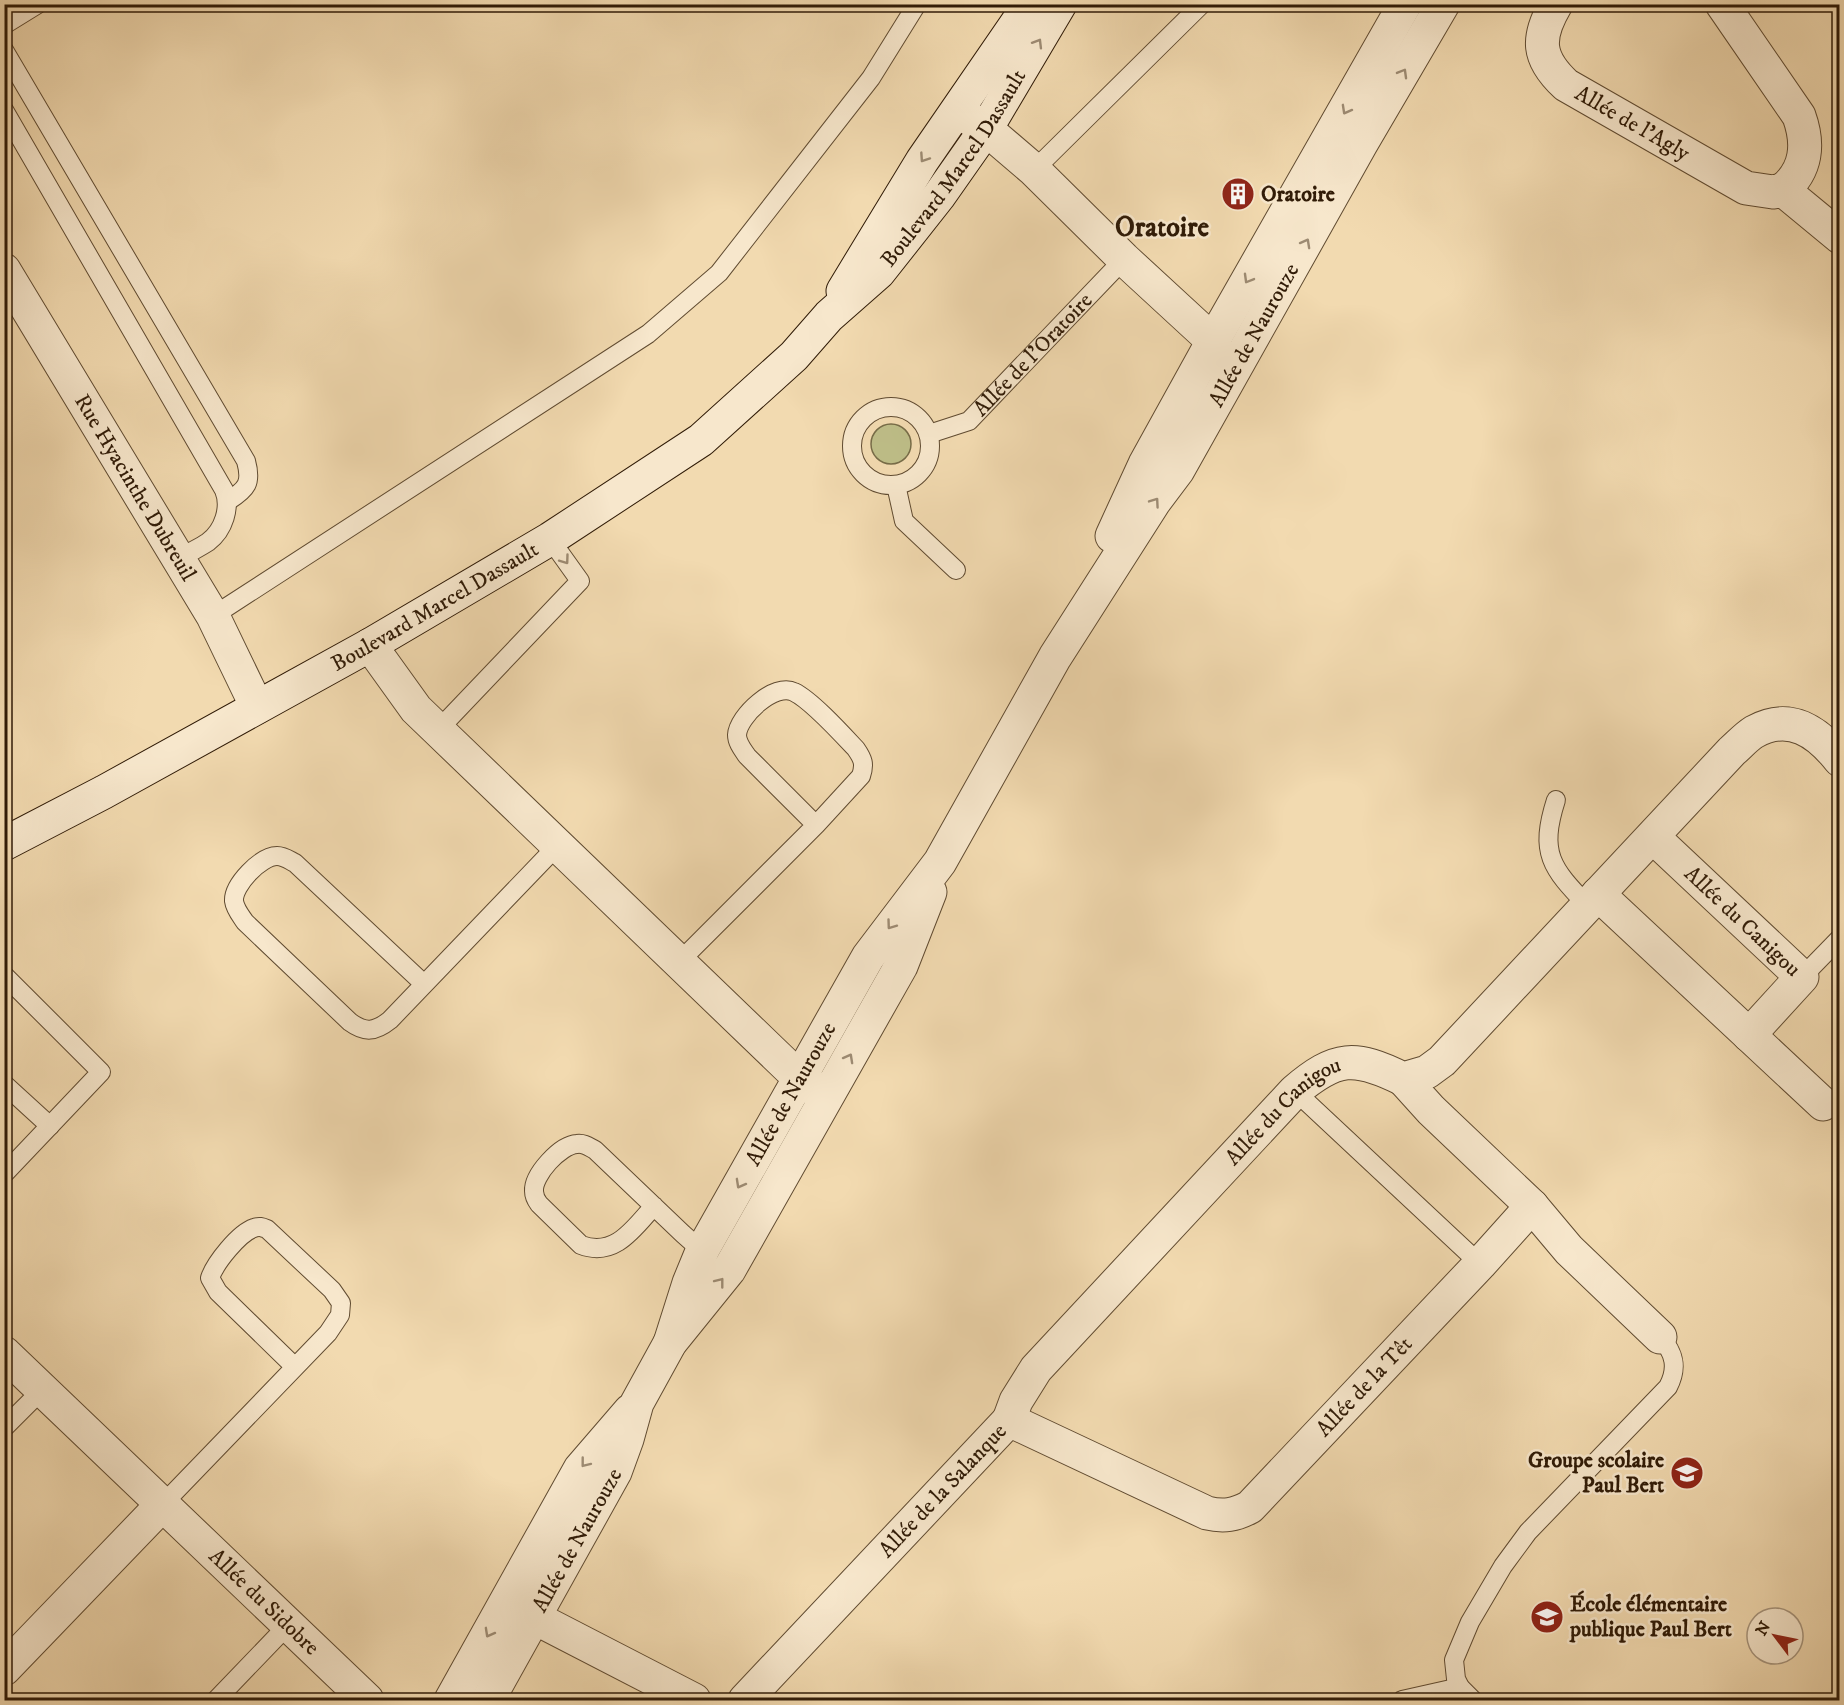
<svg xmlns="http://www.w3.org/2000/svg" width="1844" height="1705" viewBox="0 0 1844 1705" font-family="'IM FELL DW Pica',serif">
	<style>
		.green { fill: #bebe88; stroke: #776c48; stroke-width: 1.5 }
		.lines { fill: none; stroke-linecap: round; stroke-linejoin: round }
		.service-casing { stroke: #604b31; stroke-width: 20 }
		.minor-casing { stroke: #604b31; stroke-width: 35 }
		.tertiary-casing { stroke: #604b31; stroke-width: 35 }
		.secondary-casing { stroke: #301b07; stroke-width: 35 }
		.service { stroke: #f7e7cc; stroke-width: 18 }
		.minor { stroke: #f7e7cc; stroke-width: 33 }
		.tertiary { stroke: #f7e7cc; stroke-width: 33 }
		.secondary { stroke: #f7e7cc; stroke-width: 33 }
		.oneway { stroke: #9d8b73 }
		.labels { text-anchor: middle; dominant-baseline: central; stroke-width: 5; stroke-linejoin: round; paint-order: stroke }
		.street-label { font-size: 22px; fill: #301b07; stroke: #f7e7cc }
		.poi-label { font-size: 22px; font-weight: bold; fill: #301b07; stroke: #f7e7cc; text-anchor: start }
		.district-label { font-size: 28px; font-weight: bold; fill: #301b07; stroke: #f7e7cc }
	</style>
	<rect width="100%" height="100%" fill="#f2dab0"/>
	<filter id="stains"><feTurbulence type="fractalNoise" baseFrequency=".00333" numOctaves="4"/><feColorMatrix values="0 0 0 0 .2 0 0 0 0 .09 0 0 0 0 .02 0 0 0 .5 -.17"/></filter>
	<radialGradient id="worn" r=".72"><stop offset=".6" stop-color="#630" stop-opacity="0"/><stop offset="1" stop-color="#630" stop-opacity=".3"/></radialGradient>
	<path class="green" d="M871 444a20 20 0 1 1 40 0a20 20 0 1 1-40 0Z"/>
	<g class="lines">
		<g class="service-casing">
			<g id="service">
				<path d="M 4,25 L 38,4"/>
				<path d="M 4,50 L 246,461 C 252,483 247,489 228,501"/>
				<path d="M 4,110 L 224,490 C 231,507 224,530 208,542 C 199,548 188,553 179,559"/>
				<path d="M 1034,170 L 1202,4"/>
				<circle cx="891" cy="446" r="39"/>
				<path id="s1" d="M 929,434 L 969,421 L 1124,259"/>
				<path d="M 896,485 L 904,521 L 956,570"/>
				<path d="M 213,616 L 648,334 L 719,273 L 871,78 L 917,4"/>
				<path d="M 438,730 L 580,581 L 550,539"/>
				<path d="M 1556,800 C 1539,853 1551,868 1588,906"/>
				<path d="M 679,962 L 816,825 L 861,776 C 865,764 863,759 856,749 C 842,734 811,700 794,692 C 775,682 738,716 737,735 C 737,743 743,750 747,756 L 816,825"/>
				<path d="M 4,975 L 101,1072 L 4,1174"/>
				<path d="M 1802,977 L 1840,938"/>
				<path d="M 424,984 L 295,863 C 289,860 284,856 277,856 C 261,856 233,885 234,901 C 235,909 241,916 245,922 L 350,1022 C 365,1033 375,1032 390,1020 L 558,845"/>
				<path d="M 4,1084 L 50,1126"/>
				<path d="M 1295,1091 L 1480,1264"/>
				<path d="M 654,1206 C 634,1228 615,1258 581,1245 L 539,1204 C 536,1200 534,1197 534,1191 C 533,1175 560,1145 577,1144 C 584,1143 589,1147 595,1150 L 683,1234 L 692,1242 L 703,1249"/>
				<path d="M 4,1428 L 42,1390"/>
				<path d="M 162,1505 L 328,1333 L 340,1315 L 341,1303 L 332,1290 L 267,1229 C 262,1227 259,1226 254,1228 C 239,1233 215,1263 210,1278 L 218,1292 L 295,1367"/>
				<path d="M 216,1700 L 288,1625"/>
				<path d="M 1402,1700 L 1460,1687"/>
				<path d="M 1473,1700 L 1460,1687 L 1456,1679 L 1454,1660 L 1470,1622 L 1503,1566 L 1528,1532 L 1668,1387 C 1678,1368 1675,1353 1660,1337"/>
			</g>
		</g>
		<g class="minor-casing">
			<g id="minor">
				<path id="s2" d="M 1556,4 C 1536,38 1537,58 1566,85 L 1746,188 L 1773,192 L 1783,190 L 1840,237"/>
				<path d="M 1722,4 L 1799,116 C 1809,144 1807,170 1783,190"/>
				<path d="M 961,113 L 986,129 L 1034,170 L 1124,259 L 1213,341 L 1223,368"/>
				<path id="s3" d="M 4,270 L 213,616 L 257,707"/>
				<path d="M 370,645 L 416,709 L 789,1068 L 801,1075 L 821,1096"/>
				<path id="s4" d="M 1653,837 L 1802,977 L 1749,1035"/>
				<path d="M 1598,894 L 1823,1104"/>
				<path d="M 1403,1079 L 1431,1110 L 1532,1206 L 1569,1250 L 1660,1337"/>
				<path id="s5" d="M 4,1353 L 367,1700"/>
				<path id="s6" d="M 1009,1420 L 1016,1401 L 1036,1369 L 1295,1091 C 1336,1056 1355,1055 1403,1079 L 1427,1072 L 1442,1061 L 1732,751 C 1739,745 1746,737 1754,732 C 1790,712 1818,732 1840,760"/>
				<path d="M 510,1605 L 694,1700"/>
				<path d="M 4,1669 L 162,1505"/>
				<path id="s7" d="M 745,1700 L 1009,1420 L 1207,1513 C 1224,1517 1235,1515 1250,1507 L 1480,1264 L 1532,1206"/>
			</g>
		</g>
		<g class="tertiary-casing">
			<g id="tertiary">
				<path d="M 1112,536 L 1145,464 L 1213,341 L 1405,4"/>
				<path id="s8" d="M 670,1343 L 689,1283 L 703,1249 L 868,957 L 940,862 L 1055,657 L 1154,502 L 1178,470 L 1361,144 L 1443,4"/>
				<path d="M 451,1700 L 580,1469 L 630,1411"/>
				<path id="s9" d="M 488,1700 L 615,1472 L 627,1439 L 637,1403 L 670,1343 L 729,1270 L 901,966 L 930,892"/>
			</g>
		</g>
		<g class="secondary-casing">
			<g id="secondary">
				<path d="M 843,291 L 922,161 L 1030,4"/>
				<path id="s10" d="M 4,844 L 104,792 L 370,645 L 550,539 L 701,440 L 794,356 L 829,316 L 879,272 L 939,196 L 986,129 L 1060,4"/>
			</g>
		</g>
		<use href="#service" class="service"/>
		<use href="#minor" class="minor"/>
		<use href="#tertiary" class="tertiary"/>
		<use href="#secondary" class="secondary"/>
	</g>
	<defs><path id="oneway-chevron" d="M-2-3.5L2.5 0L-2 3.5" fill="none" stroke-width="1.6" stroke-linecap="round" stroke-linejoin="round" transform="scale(1.5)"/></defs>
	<g class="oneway">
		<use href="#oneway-chevron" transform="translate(1038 43) rotate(-59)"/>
		<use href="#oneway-chevron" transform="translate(1403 73) rotate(-60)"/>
		<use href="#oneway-chevron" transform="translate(1346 110) rotate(119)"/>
		<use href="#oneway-chevron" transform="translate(924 158) rotate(124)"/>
		<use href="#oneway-chevron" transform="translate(1306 243) rotate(-61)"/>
		<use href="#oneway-chevron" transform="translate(1248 279) rotate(120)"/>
		<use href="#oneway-chevron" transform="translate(1155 502) rotate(-55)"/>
		<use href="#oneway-chevron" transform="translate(565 560) rotate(54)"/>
		<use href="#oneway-chevron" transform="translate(891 925) rotate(126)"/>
		<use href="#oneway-chevron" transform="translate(849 1058) rotate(-61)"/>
		<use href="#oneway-chevron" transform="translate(740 1184) rotate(119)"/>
		<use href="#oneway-chevron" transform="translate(720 1282) rotate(-52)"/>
		<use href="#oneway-chevron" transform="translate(585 1463) rotate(128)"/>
		<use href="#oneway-chevron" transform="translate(489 1633) rotate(119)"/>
	</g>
	<defs>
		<g id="building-disc" transform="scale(1.725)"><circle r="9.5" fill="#8f2418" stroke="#f7e7cc"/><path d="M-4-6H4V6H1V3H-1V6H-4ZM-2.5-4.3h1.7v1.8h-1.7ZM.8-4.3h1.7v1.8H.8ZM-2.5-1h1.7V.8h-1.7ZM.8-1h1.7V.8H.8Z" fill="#fff"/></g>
		<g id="school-disc" transform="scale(1.725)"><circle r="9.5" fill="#8f2418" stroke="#f7e7cc"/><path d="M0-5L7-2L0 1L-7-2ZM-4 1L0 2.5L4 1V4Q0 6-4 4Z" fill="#fff"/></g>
	</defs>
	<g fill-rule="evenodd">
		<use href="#building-disc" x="1238" y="194"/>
		<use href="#school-disc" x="1687" y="1473"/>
		<use href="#school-disc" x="1547" y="1617"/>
	</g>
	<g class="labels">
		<g class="street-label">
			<text stroke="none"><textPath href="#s2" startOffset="168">Allée de l'Agly</textPath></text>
			<text stroke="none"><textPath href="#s10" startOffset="1179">Boulevard Marcel Dassault</textPath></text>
			<text stroke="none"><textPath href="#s8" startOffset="1168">Allée de Naurouze</textPath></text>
			<text stroke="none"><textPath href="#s1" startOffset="134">Allée de l'Oratoire</textPath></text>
			<text stroke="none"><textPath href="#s3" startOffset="254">Rue Hyacinthe Dubreuil</textPath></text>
			<text stroke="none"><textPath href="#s10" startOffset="492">Boulevard Marcel Dassault</textPath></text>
			<text stroke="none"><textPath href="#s4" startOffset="123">Allée du Canigou</textPath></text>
			<text stroke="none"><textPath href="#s8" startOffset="278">Allée de Naurouze</textPath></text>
			<text stroke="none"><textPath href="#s6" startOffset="416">Allée du Canigou</textPath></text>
			<text stroke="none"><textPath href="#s7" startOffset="814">Allée de la Têt</textPath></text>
			<text stroke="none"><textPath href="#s7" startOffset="288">Allée de la Salanque</textPath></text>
			<text stroke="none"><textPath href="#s9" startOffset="183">Allée de Naurouze</textPath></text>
			<text stroke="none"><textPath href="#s5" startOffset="360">Allée du Sidobre</textPath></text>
		</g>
		<g class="poi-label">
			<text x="1261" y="194">Oratoire</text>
			<text x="1664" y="1460" text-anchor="end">Groupe scolaire<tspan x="1664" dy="25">Paul Bert</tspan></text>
			<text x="1570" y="1604">École élémentaire<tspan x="1570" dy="25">publique Paul Bert</tspan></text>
		</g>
		<g class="district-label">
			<text x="1162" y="227">Oratoire</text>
		</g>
	</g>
	<rect width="1844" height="1705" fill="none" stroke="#f2dab0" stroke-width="24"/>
	<rect x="6" y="6" width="1832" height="1693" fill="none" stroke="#301b07" stroke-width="3"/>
	<rect x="12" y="12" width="1820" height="1681" fill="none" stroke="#301b07" stroke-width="1.5"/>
	<g transform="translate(1775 1636) rotate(302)"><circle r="28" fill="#f7e7cc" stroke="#a7957d" stroke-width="1.5"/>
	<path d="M0-4.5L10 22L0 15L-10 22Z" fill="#8f2418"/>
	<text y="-9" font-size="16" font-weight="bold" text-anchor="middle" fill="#301b07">N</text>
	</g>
	<rect width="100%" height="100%" filter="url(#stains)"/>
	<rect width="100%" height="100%" fill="url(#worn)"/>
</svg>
